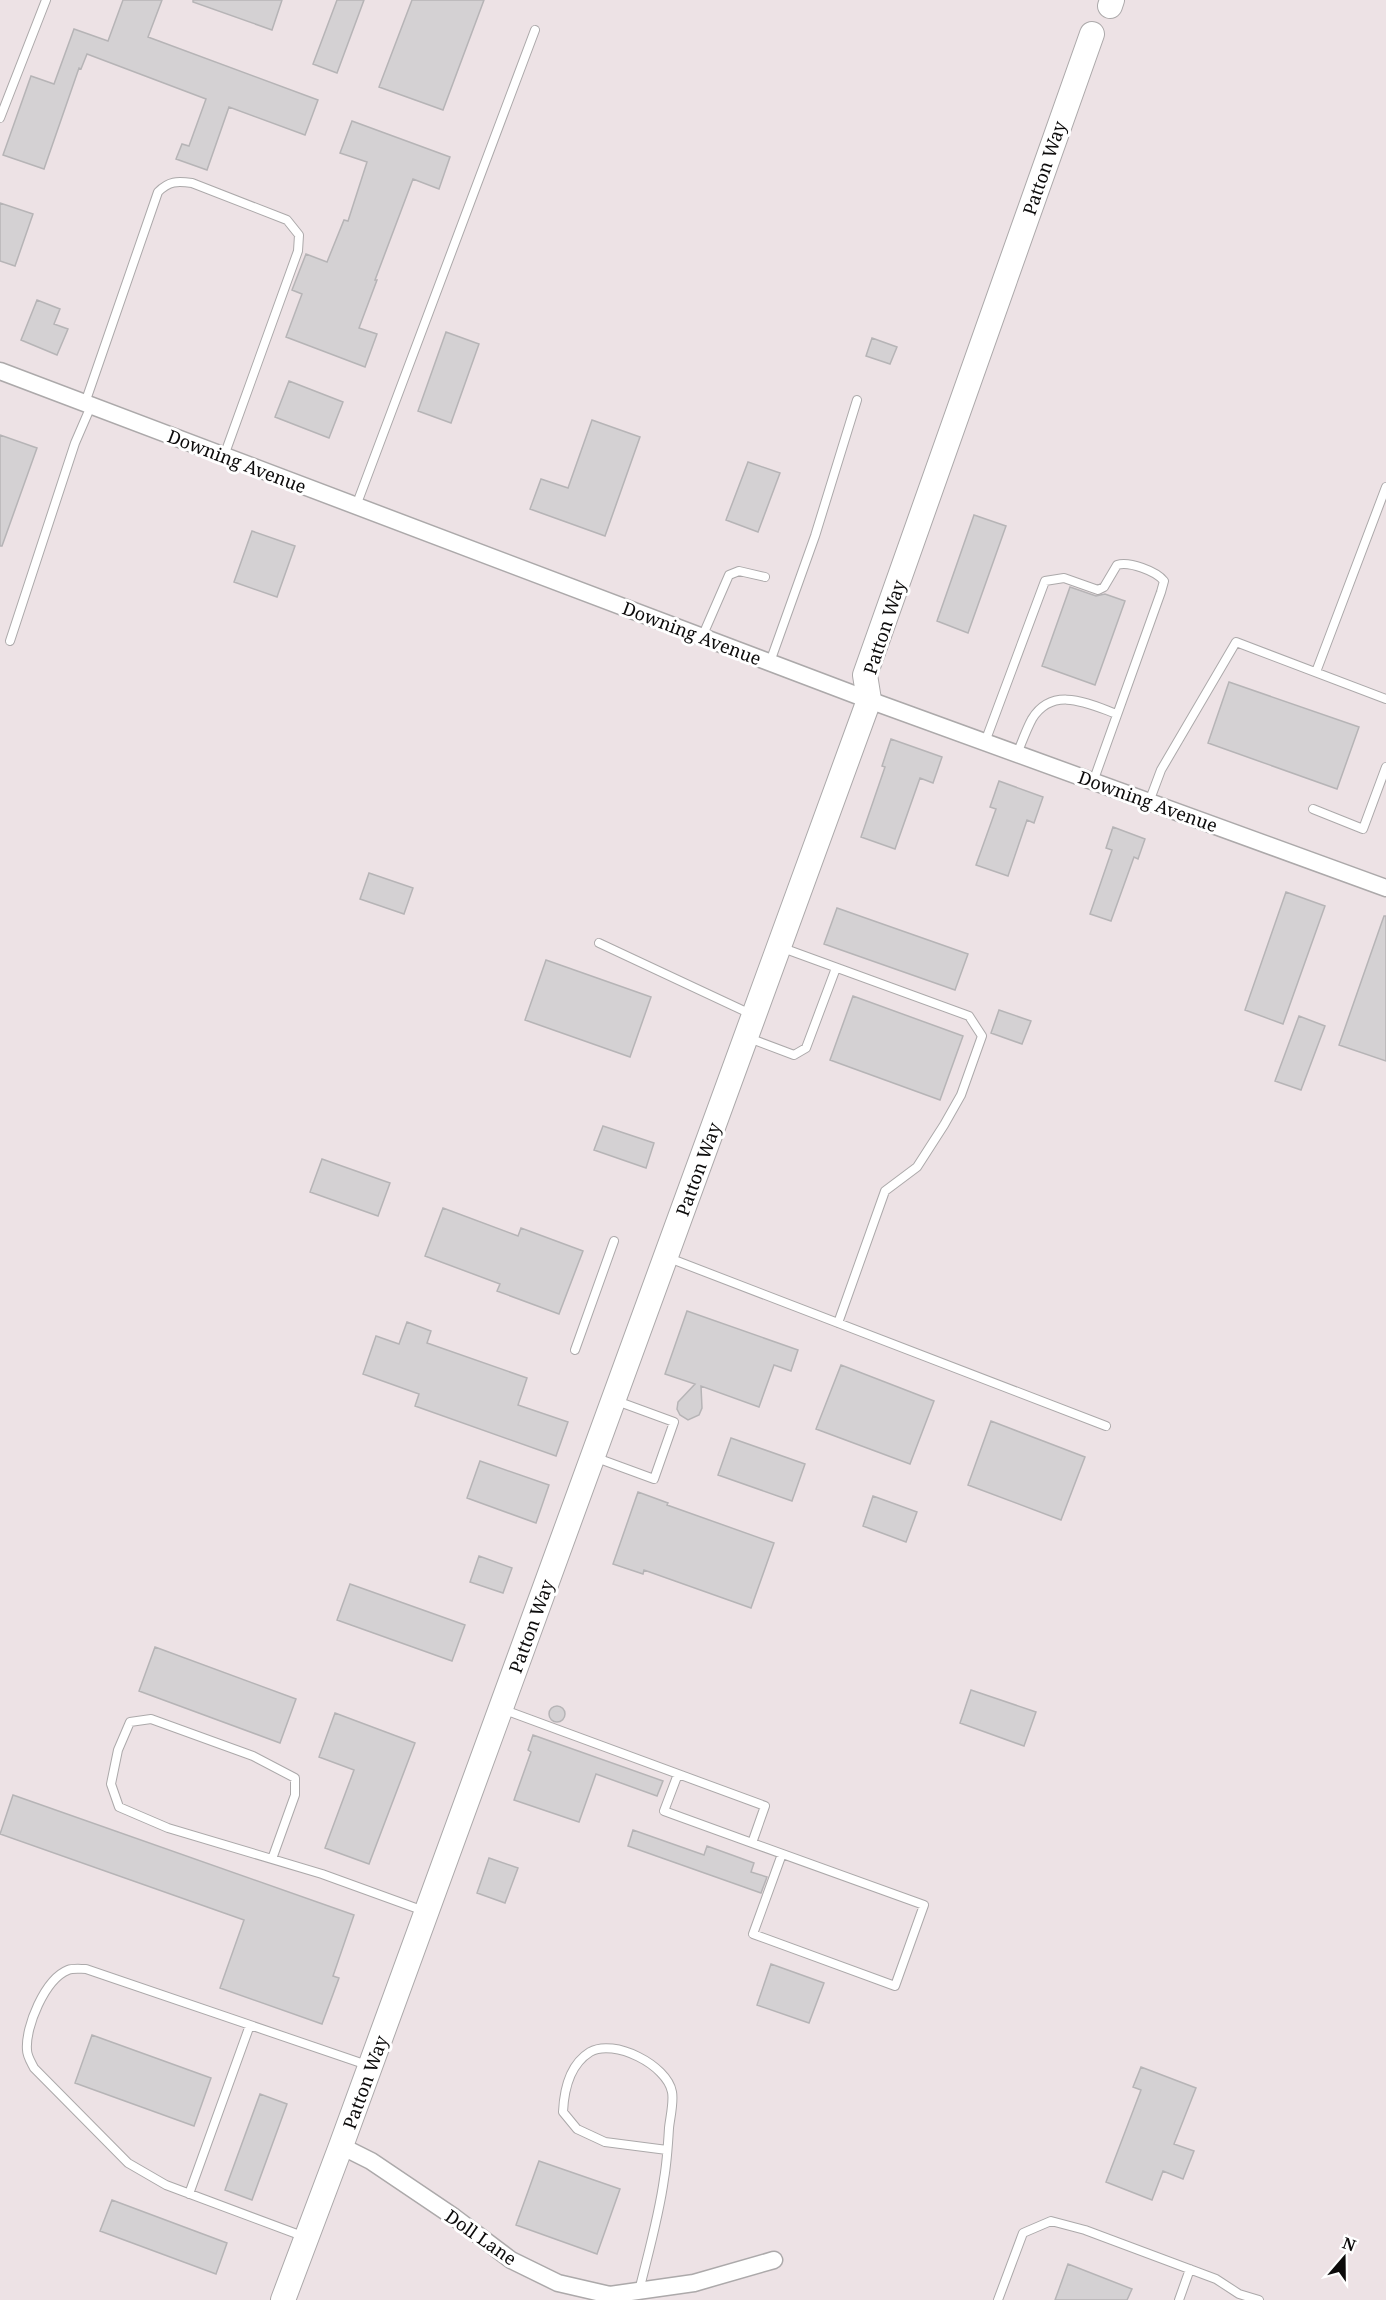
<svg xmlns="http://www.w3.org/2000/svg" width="1386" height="2300" viewBox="0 0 1386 2300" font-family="'Noto Serif',serif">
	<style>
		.built { fill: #ede2e5 }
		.building { fill: #d4d1d3; stroke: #b6b4b6; stroke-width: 1.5 }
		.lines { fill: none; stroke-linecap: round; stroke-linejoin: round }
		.lane-casing { stroke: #aca9aa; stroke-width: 10 }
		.street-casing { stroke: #aca9aa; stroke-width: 19 }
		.secondary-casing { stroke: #aca9aa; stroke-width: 26 }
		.lane { stroke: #fff; stroke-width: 8 }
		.street { stroke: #fff; stroke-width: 16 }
		.secondary { stroke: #fff; stroke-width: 24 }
		.labels { text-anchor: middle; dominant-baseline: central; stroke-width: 6; stroke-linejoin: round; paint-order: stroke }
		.street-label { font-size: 18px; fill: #0c0b0b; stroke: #fff }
	</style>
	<rect width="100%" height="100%" fill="#f6f2f3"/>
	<path class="built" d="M 0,0 L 1386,0 L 1386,2300 L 0,2300 Z"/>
	<path class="building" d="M 123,0 L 162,0 L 148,37 L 318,100 L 305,135 L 229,107 L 207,170 L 176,159 L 182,144 L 189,146 L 206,99 L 87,54 L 81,69 L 79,68 L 44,169 L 3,155 L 31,76 L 54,84 L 74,29 L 108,41 Z
		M 193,0 L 282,0 L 272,30 L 193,2 Z
		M 337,0 L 364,0 L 337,73 L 313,64 Z
		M 412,0 L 484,0 L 443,110 L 379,87 Z
		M 352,121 L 450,157 L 439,189 L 413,179 L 375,280 L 377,280 L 359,328 L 377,334 L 365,367 L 286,337 L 302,294 L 292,290 L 306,254 L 327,262 L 344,220 L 348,221 L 367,162 L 340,153 Z
		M 0,203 L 33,214 L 15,266 L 0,261 Z
		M 37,300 L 60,309 L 54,324 L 68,329 L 57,355 L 21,340 Z
		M 446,332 L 479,344 L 451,423 L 418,411 Z
		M 872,338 L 897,347 L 890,364 L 866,356 Z
		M 289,381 L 343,402 L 329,438 L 275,417 Z
		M 592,420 L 640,437 L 605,536 L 530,509 L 541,479 L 568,488 Z
		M 0,435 L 37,448 L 2,546 L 0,546 Z
		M 748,462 L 780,473 L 758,532 L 726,520 Z
		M 974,515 L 1006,526 L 968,633 L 937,621 Z
		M 252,531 L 295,546 L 277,597 L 234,582 Z
		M 1070,587 L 1096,596 L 1105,594 L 1125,601 L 1095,685 L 1042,666 Z
		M 1229,682 L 1359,727 L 1337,789 L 1208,743 Z
		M 891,739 L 942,757 L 933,783 L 920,778 L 895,849 L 861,837 L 885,767 L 882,766 Z
		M 999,781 L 1043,797 L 1034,823 L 1027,820 L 1008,876 L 976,865 L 996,809 L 990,807 Z
		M 1113,827 L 1145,839 L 1138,859 L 1134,857 L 1111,921 L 1090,914 L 1112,850 L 1106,848 Z
		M 369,873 L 413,888 L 404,914 L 360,899 Z
		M 1286,892 L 1325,906 L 1283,1024 L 1245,1010 Z
		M 837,908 L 968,954 L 955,990 L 824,944 Z
		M 1384,916 L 1386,916 L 1386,1061 L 1339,1045 Z
		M 546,960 L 651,997 L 630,1057 L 525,1020 Z
		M 853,996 L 963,1036 L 940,1100 L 830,1060 Z
		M 999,1010 L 1031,1021 L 1022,1044 L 991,1033 Z
		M 1299,1016 L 1325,1026 L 1301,1090 L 1275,1081 Z
		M 603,1126 L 654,1143 L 646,1168 L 594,1150 Z
		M 322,1159 L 390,1183 L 378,1216 L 310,1192 Z
		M 443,1208 L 518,1236 L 521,1228 L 583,1251 L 559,1314 L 497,1291 L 500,1284 L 425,1256 Z
		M 687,1311 L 798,1350 L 791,1371 L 774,1365 L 759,1407 L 701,1386 L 702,1408 L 699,1415 L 688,1420 L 680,1415 L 677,1409 L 678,1402 L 695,1384 L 665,1374 Z
		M 407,1322 L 431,1331 L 427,1343 L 527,1378 L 518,1405 L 568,1422 L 556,1456 L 415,1406 L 419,1394 L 363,1374 L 376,1336 L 399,1344 Z
		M 841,1365 L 934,1401 L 910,1464 L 816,1429 Z
		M 991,1421 L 1085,1457 L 1061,1520 L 968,1485 Z
		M 731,1438 L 805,1464 L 792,1501 L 718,1475 Z
		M 480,1461 L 549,1485 L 536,1523 L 467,1498 Z
		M 638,1492 L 668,1503 L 667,1505 L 774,1543 L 751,1608 L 644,1570 L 643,1574 L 613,1564 Z
		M 873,1496 L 917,1512 L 906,1542 L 863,1526 Z
		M 479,1556 L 512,1568 L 503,1593 L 470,1582 Z
		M 350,1584 L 465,1625 L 452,1661 L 337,1620 Z
		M 155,1647 L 296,1699 L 280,1743 L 139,1691 Z
		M 971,1690 L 1036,1712 L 1024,1746 L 960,1723 Z
		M549 1714a8 8 0 1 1 16 0a8 8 0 1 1-16 0Z
		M 335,1713 L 415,1743 L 369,1864 L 325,1848 L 354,1770 L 319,1757 Z
		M 533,1735 L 663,1781 L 657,1796 L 596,1774 L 579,1822 L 514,1800 L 531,1752 L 528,1750 Z
		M 13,1795 L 354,1915 L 333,1976 L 339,1978 L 322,2024 L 220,1988 L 244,1920 L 0,1834 Z
		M 633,1830 L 704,1855 L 707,1846 L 754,1863 L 751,1872 L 767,1877 L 761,1893 L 628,1846 Z
		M 489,1858 L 518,1868 L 505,1903 L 477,1893 Z
		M 771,1964 L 824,1983 L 809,2023 L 757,2005 Z
		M 92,2035 L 211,2078 L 194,2126 L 75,2083 Z
		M 1141,2067 L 1196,2088 L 1174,2144 L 1194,2151 L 1183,2179 L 1163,2171 L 1152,2200 L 1106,2182 L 1141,2090 L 1133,2087 Z
		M 260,2094 L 287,2104 L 252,2200 L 225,2190 Z
		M 539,2161 L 620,2189 L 597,2254 L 516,2225 Z
		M 112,2200 L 227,2243 L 216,2274 L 100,2231 Z
		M 1068,2264 L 1132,2289 L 1127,2300 L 1055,2300 Z"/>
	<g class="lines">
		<g class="lane-casing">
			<path id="lane" d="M 0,118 L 46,0
				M 85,403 L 158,192 C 169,181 177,181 192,183 L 287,220 L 299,235 L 298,251 L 224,456
				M 356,506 L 535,30
				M 702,637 L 729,575 L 739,571 L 765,577
				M 10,641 L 75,443 L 91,406
				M 770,662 L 815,536 L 857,400
				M 1316,672 L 1386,487
				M 985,742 L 1045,581 L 1064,578 L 1098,590 L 1104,587 L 1117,565 C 1129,561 1156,571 1164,581 L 1161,592 L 1093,782
				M 1017,754 C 1022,742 1026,730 1032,719 C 1053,685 1089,704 1117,714
				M 1149,802 L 1161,770 L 1236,642 L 1386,699
				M 1313,809 L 1363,829 L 1386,767
				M 599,943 L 753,1015
				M 780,947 L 969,1016 L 982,1036 L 961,1095 L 944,1125 L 917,1167 L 885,1191 L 838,1323
				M 749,1038 L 794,1055 L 806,1048 L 836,968
				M 669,1258 L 1106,1426
				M 575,1350 L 614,1241
				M 594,1457 L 654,1479 L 674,1422 L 614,1400
				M 502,1709 L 765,1806 L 752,1843 L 924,1905 L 895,1986 L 753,1934 L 782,1854
				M 678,1774 L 664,1811 L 752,1843
				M 272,1859 L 295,1795 L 295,1778 L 253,1756 L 151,1719 L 130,1722 L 118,1750 L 111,1784 L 119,1807 L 168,1828 L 322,1874 L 424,1911
				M 189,2194 L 250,2025
				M 305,2237 L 166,2185 L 128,2163 L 34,2068 C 31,2062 27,2056 27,2050 C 25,2027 45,1979 68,1970 C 73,1968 80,1969 86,1969 L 367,2065
				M 639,2291 C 648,2254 659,2216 664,2179 C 667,2162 668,2145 669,2128 C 670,2118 674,2102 672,2092 C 667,2065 614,2038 590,2052 C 569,2065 564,2090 563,2112 L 577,2129 L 605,2142 L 667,2150
				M 998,2300 L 1023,2233 L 1051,2221 L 1085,2230 L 1216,2279 L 1239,2294 L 1259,2300
				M 1179,2300 L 1190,2269"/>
		</g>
		<g class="street-casing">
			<path id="street" d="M 0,371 L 869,700 L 1386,888
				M 341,2146 L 371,2161 L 454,2217 L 511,2260 L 558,2283 L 610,2295 L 694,2283 L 774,2260"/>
		</g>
		<g class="secondary-casing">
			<path id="secondary" d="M 1110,6 L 1112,0
				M 283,2300 L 341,2146 L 869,700 L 865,675 L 1092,34"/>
		</g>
		<use href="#lane" class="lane"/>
		<use href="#street" class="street"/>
		<use href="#secondary" class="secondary"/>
	</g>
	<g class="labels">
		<g class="street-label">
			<text transform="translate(1044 168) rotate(-71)">Patton Way</text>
			<text transform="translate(237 461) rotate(21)">Downing Avenue</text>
			<text transform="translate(884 627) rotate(-72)">Patton Way</text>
			<text transform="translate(692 633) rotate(21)">Downing Avenue</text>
			<text transform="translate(1148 801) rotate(20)">Downing Avenue</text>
			<text transform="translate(698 1169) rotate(-70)">Patton Way</text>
			<text transform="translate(531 1626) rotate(-70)">Patton Way</text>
			<text transform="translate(365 2082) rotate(-70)">Patton Way</text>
			<text transform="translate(481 2237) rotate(35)">Doll Lane</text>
		</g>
	</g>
	<g transform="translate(1344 2258) rotate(20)" stroke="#ffffff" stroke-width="4.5" paint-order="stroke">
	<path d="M0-4.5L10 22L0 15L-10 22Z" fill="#0c0b0b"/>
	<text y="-9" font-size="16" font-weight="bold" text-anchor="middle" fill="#0c0b0b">N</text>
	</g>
</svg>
